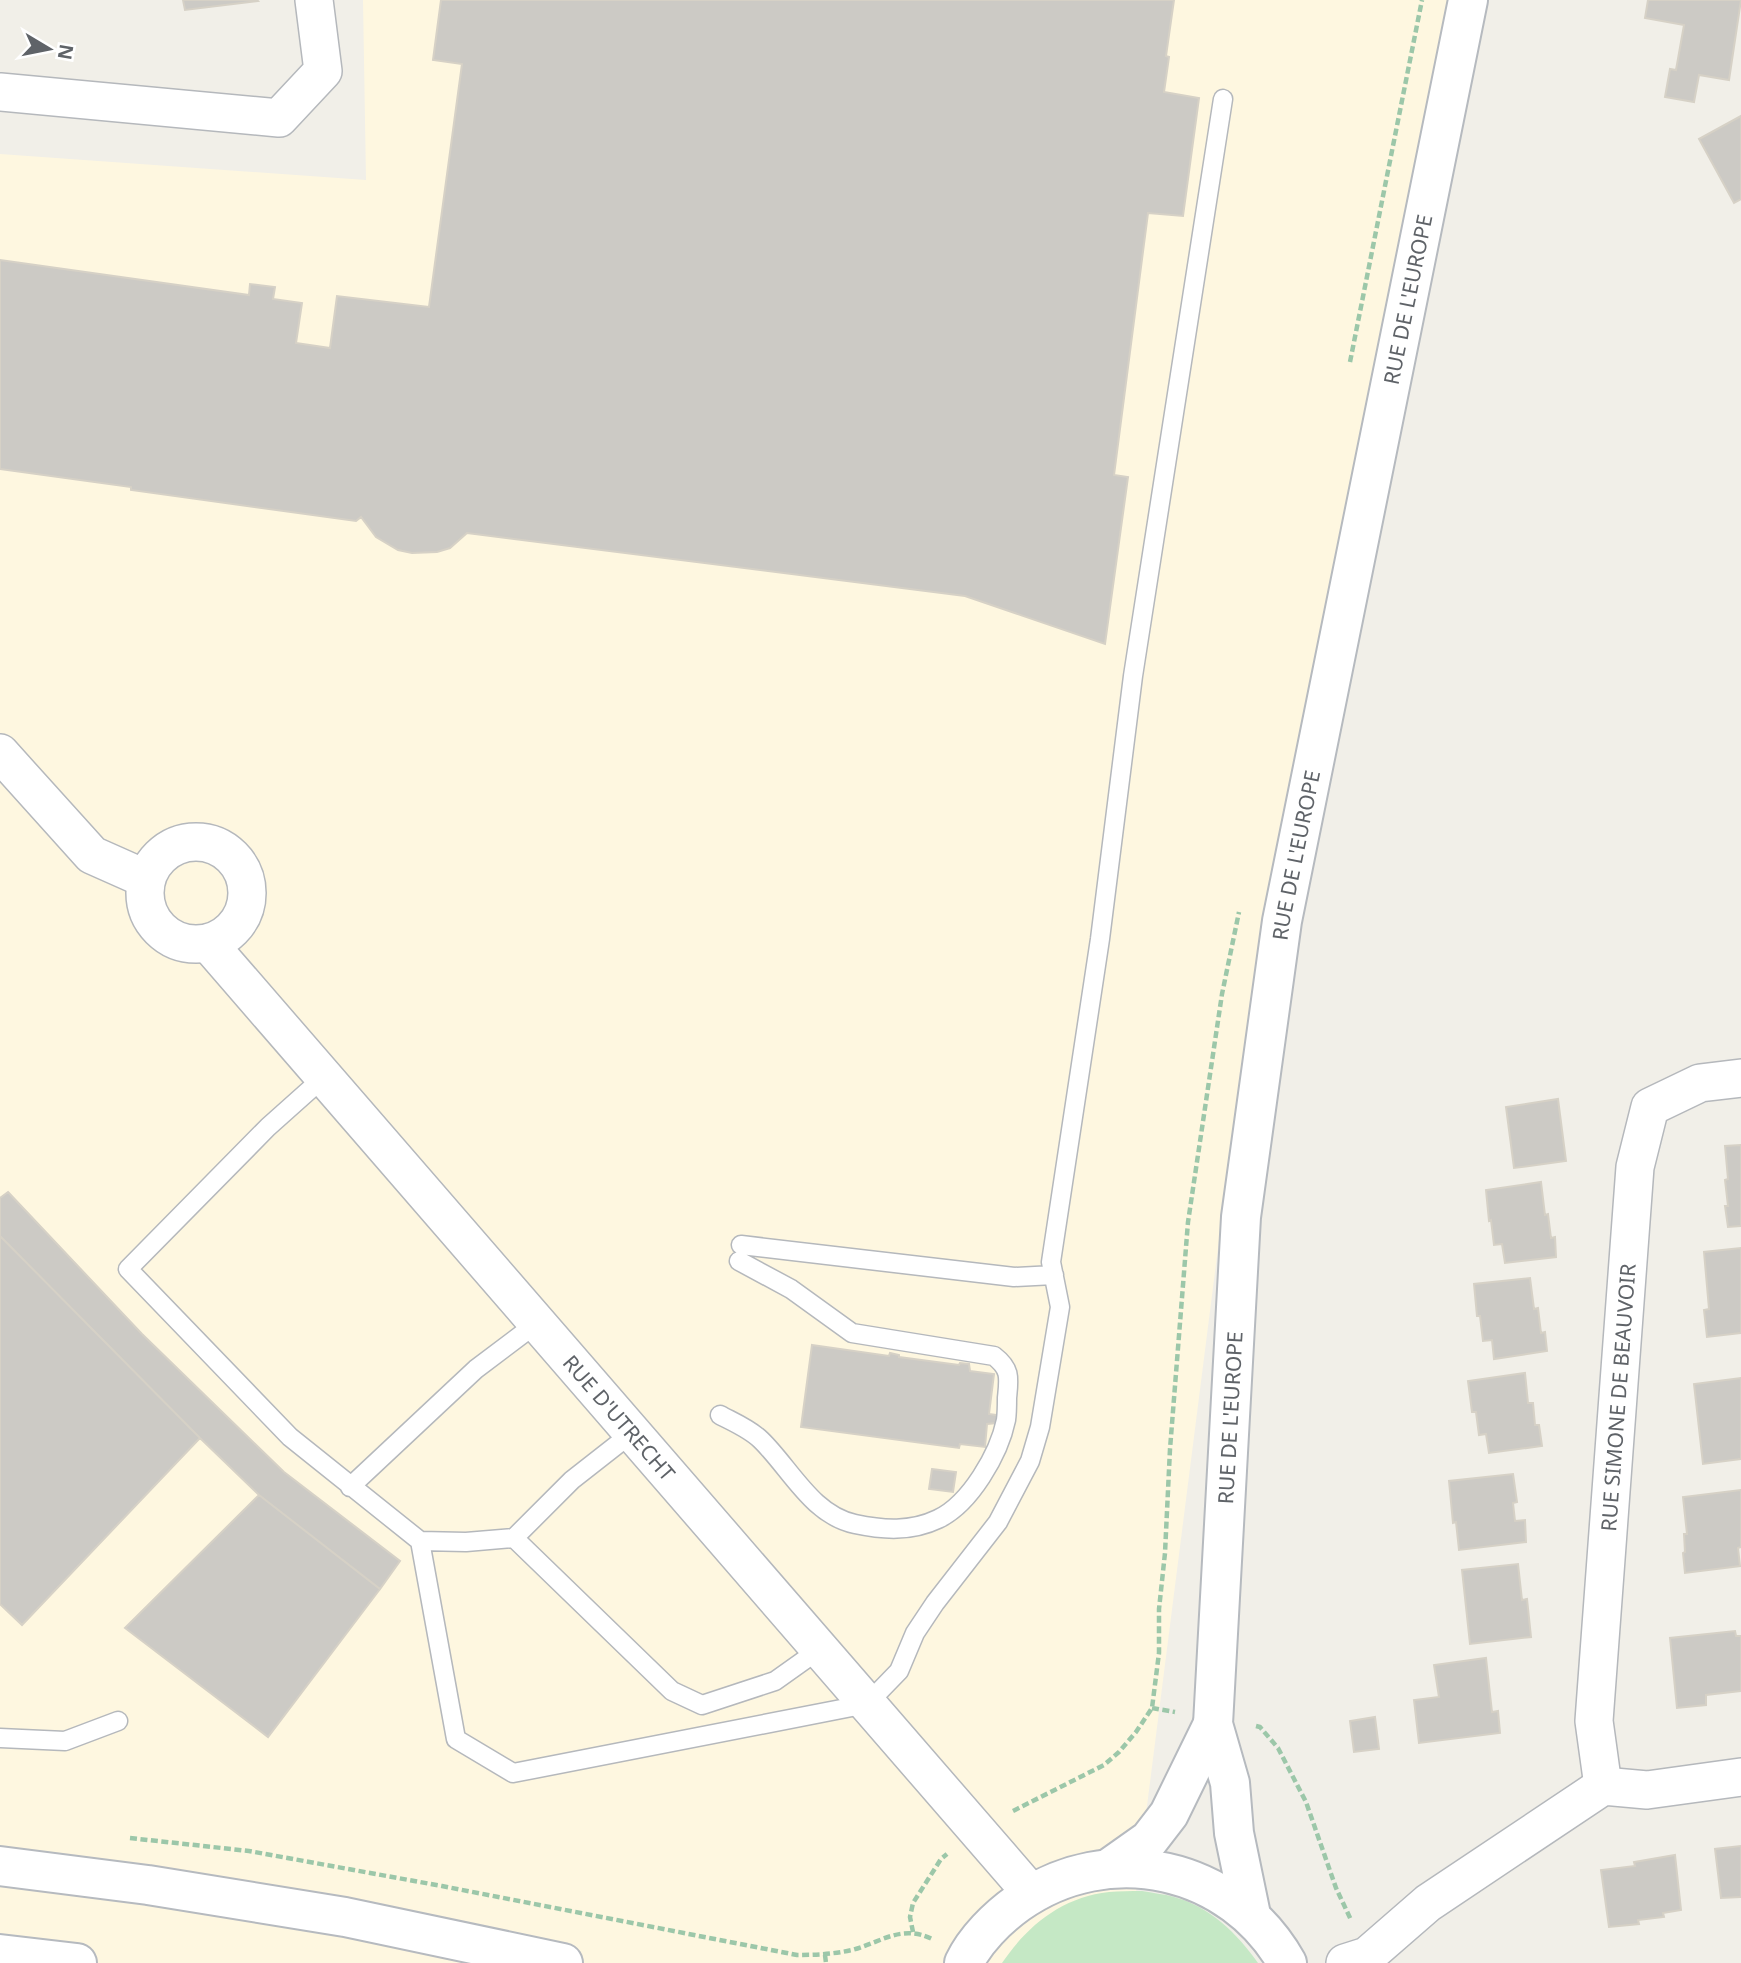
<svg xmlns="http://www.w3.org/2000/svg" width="1741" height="1963" viewBox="0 0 1741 1963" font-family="'Noto Sans',sans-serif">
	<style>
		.commercial { fill: #fef7e0 }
		.green { fill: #c5e8c5 }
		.building { fill: #cccac5; stroke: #d6d1c6; stroke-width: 2 }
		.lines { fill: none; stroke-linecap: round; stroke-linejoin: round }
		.lane-casing { stroke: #b5b8bc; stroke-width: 21 }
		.street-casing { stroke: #b5b8bc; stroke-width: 40 }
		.secondary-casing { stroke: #b6babf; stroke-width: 42 }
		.path { stroke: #9cc7a9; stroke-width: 4.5; stroke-dasharray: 7 3.5; stroke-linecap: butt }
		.lane { stroke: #fff; stroke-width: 18 }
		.street { stroke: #fff; stroke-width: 37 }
		.secondary { stroke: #fff; stroke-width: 38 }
		.labels { text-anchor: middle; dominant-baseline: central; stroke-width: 7; stroke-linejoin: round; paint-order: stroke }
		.street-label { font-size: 21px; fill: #5f6368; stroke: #fff }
	</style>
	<rect width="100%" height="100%" fill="#f1efe8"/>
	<path class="commercial" d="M 363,0 L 1473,0 L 1223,1209 L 1127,1963 L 0,1963 L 0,154 L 366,180 Z"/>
	<path class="green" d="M 1142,1891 C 1152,1893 1164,1894 1174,1897 C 1209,1906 1238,1934 1258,1963 L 1002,1963 C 1027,1926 1062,1897 1109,1892 C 1119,1891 1131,1891 1142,1891 Z"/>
	<path class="building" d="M 183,0 L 257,0 L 258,1 L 185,10 Z
		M 441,0 L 1174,0 L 1166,56 L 1169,57 L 1164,92 L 1199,98 L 1183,216 L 1148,213 L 1114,475 L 1128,477 L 1105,644 L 965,596 L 467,533 L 450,548 L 437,552 L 412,553 L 398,550 L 376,537 L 361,517 L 356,521 L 131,490 L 131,487 L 0,469 L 0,260 L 249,295 L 250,284 L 275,287 L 273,299 L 302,303 L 296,343 L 330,348 L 337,296 L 429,307 L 462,64 L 433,60 Z
		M 1648,0 L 1741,0 L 1729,80 L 1699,75 L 1694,102 L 1665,97 L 1670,69 L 1676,70 L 1684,25 L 1645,18 Z
		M 1741,116 L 1741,199 L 1734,203 L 1699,139 Z
		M 1558,1099 L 1566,1161 L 1514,1168 L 1506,1107 Z
		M 1741,1145 L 1741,1226 L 1728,1227 L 1725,1206 L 1728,1206 L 1725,1180 L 1728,1179 L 1725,1146 Z
		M 1541,1182 L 1545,1215 L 1548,1214 L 1551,1238 L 1555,1237 L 1556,1257 L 1505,1263 L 1502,1244 L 1494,1245 L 1491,1220 L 1489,1221 L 1486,1190 Z
		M 8,1192 L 142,1334 L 284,1472 L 400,1561 L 380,1589 L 259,1495 L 200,1438 L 0,1236 L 0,1198 Z
		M 0,1236 L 200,1438 L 22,1625 L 0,1604 Z
		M 1741,1248 L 1741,1333 L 1707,1337 L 1704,1310 L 1709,1309 L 1704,1252 Z
		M 1530,1278 L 1534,1309 L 1538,1308 L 1541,1333 L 1545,1332 L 1547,1351 L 1494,1359 L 1492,1340 L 1483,1341 L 1480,1316 L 1477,1316 L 1474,1284 Z
		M 812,1345 L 889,1356 L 890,1353 L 899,1355 L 899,1357 L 959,1365 L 960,1363 L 969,1364 L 970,1371 L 994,1374 L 989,1414 L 996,1415 L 998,1417 L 997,1423 L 987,1424 L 985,1447 L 960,1444 L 959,1448 L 801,1427 Z
		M 1525,1373 L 1528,1403 L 1533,1403 L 1535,1425 L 1539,1425 L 1542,1446 L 1489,1453 L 1486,1434 L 1479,1435 L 1476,1412 L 1472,1412 L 1468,1381 Z
		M 1741,1378 L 1741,1459 L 1703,1464 L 1694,1384 Z
		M 932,1469 L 956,1472 L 953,1492 L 929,1489 Z
		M 1513,1474 L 1517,1502 L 1513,1503 L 1515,1521 L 1525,1520 L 1526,1542 L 1459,1550 L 1456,1522 L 1453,1523 L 1449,1481 Z
		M 1741,1490 L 1741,1547 L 1738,1548 L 1740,1566 L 1685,1573 L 1683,1553 L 1685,1552 L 1684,1534 L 1687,1534 L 1683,1497 Z
		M 259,1495 L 380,1589 L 268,1737 L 125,1628 Z
		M 1518,1564 L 1522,1600 L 1527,1599 L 1531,1637 L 1470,1644 L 1462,1570 Z
		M 1735,1631 L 1736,1636 L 1741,1636 L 1741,1691 L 1706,1695 L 1706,1705 L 1677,1708 L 1670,1638 Z
		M 1486,1658 L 1492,1712 L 1498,1711 L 1500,1733 L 1419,1743 L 1414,1700 L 1439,1697 L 1434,1665 Z
		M 1375,1717 L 1379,1749 L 1354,1752 L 1350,1721 Z
		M 1741,1846 L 1741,1897 L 1721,1898 L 1715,1849 Z
		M 1675,1855 L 1681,1910 L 1663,1913 L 1664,1917 L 1638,1920 L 1639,1924 L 1609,1927 L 1601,1870 L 1635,1866 L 1634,1862 Z"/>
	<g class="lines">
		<g class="lane-casing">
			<path id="lane" d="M 324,1077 L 268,1127 L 128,1269 L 290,1437 L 420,1541 L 466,1542 L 514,1538
				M 741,1245 L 1014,1277 L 1054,1275
				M 720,1415 C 733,1422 750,1429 761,1440 C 790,1468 812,1515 855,1524 C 883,1530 911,1532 938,1519 C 970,1504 999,1454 1006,1420 C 1007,1413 1007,1405 1007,1398 C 1009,1378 1011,1369 994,1356 L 852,1333 L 791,1289 L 739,1261
				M 632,1433 L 572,1480 L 514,1538 L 672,1691 L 702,1705 L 775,1681 L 820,1649
				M 350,1487 L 476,1369 L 537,1323
				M 420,1541 L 456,1739 L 513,1773 L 867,1704 L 899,1671 L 915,1633 L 935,1603 L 998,1522 L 1030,1461 L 1040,1427 L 1060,1307 L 1051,1262 L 1100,939 L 1133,676 L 1223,99
				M 0,1738 L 65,1741 L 118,1721"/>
		</g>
		<g class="street-casing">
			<g id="street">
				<path d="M 0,92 L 279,118 L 323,71 L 314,0"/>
				<path d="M 0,753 L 92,855 L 146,879"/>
				<circle cx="196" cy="893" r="51"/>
				<path id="s1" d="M 208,943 L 1032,1894"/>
				<path id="s2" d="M 1603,1786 L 1594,1721 L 1635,1167 L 1650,1107 L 1700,1083 L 1741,1078"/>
				<path d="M 1345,1963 L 1367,1956 L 1428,1903 L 1603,1786 L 1647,1790 L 1741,1777"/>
			</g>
		</g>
		<g class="secondary-casing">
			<g id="secondary">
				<path d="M 0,1866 L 148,1885 L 345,1917 L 563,1963"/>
				<path d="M 1108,1869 L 1149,1840 L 1169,1814 L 1213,1724"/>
				<path id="s3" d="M 1251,1915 L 1234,1833 L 1230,1783 L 1213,1724 L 1241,1217 L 1282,921 L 1468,0"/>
				<path d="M 0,1954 L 77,1963"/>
				<path d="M 964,1963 C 975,1940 997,1918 1018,1903 C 1109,1839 1232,1866 1287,1963"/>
			</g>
		</g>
		<path class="path" d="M 1350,362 L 1422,0
			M 1152,1708 L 1175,1712
			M 1256,1726 L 1260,1727 L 1278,1748 L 1306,1802 L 1336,1888 L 1351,1920
			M 1013,1811 L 1104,1765 L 1119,1752 L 1136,1732 L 1152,1708 L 1159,1653 L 1159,1609 L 1165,1553 L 1170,1449 L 1188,1222 L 1222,994 L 1239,912
			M 130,1838 L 249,1851 L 442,1886 L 797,1955 C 816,1955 834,1954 852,1950 C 882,1942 901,1924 932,1939
			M 913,1932 L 910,1917 L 913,1903 L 941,1859 L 947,1854
			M 825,1955 L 826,1963"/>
		<use href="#lane" class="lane"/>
		<use href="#street" class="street"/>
		<use href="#secondary" class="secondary"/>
	</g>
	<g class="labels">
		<g class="street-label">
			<text stroke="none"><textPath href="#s3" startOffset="1636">RUE DE L'EUROPE</textPath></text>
			<text stroke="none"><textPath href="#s3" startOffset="1069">RUE DE L'EUROPE</textPath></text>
			<text stroke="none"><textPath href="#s2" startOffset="390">RUE SIMONE DE BEAUVOIR</textPath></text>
			<text stroke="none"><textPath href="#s1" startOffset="628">RUE D'UTRECHT</textPath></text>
			<text stroke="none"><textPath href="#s3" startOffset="502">RUE DE L'EUROPE</textPath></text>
		</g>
	</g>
	<g transform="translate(49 49) rotate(100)" stroke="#ffffff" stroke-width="5" paint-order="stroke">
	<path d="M0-5L12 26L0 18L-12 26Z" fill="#5f6368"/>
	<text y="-10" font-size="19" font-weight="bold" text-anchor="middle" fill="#5f6368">N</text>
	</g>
</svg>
